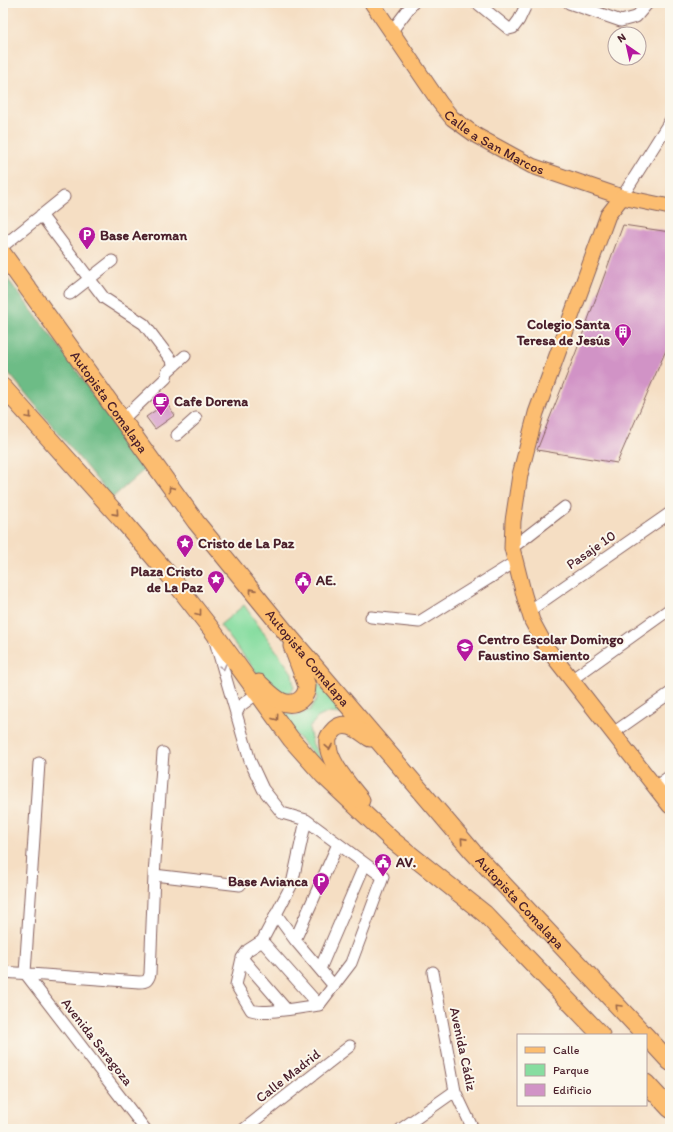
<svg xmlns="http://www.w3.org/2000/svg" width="673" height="1132" viewBox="0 0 673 1132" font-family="Itim,sans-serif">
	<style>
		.green { fill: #87dda0; stroke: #687e66 }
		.forest { fill: #6dbc86; stroke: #5c6e58 }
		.building { fill: #d193c6 }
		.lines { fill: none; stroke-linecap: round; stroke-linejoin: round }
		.minor-casing { stroke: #866260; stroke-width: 13 }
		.major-casing { stroke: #866260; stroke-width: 17 }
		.highway-casing { stroke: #866260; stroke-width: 19 }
		.minor { stroke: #fff; stroke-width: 11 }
		.major { stroke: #fcbd6f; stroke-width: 15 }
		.highway { stroke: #fcbd6f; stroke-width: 17 }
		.oneway { stroke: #9a664a }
		.oneway2 { stroke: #ae9aa0 }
		.labels { text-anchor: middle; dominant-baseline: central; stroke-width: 4; stroke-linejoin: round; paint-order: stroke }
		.street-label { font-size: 14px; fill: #4a1f2b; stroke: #fbf7ec }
		.poi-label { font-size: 14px; font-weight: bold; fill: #4a1f2b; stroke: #fbf7ec; text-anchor: start }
	</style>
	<rect width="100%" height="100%" fill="#fbf7ec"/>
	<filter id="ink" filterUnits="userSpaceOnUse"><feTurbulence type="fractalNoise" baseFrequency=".025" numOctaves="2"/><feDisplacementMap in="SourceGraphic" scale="8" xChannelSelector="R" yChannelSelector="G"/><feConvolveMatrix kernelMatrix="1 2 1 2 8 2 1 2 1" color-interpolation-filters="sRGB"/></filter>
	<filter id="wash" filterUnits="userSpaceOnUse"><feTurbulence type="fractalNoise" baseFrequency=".012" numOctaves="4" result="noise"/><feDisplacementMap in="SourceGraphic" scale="16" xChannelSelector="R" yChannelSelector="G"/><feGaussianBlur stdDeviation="0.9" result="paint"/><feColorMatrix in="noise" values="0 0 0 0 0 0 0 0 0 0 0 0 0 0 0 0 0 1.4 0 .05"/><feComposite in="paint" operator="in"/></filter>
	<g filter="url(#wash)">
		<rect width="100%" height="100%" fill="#f5dec3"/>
		<path class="green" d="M 244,605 L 292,673 L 294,688 L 286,695 L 260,677 L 220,625 Z
			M 312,677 L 353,722 L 342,714 L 327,713 L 317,718 L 309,728 L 312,743 L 326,768 L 273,709 L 296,716 L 310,710 L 317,698 Z"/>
		<path class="forest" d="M 3,273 L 66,355 L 144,470 L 112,498 L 3,366 Z"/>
		<g id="blocks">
			<path class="building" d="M 623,225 L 670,232 L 670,341 L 617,463 L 537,450 L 576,352 Z
				M 166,403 L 175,415 L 155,429 L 146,417 Z"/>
		</g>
	</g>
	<g filter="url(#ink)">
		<use href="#blocks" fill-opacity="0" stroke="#866260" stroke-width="1"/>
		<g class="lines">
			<g class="minor-casing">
				<path id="minor" d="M 477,3 L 509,29 L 513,28 L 519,20 L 527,3
					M 569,3 L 621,21 L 636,17 L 648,3
					M 391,32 L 413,3
					M 622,197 L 670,121
					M 41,215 L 104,298 L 144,324 L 175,365
					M 3,246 L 64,197
					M 70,294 L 112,261
					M 123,419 L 166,378 L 167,372 L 185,356
					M 177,435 L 196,418
					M 512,548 L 565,507
					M 529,611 L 670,513
					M 371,617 L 419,622 L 515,562
					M 215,641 L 250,761 L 263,789 L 282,813 L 306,820 L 383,877 L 351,963 L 319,1005 C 303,1007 265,1015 251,1010 L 236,985 L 242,958 L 248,950 L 262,941 L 292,884 L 306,820
					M 571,680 L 670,609
					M 236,714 L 240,706 L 258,693
					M 613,733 L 670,693
					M 39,763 L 25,973 L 145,1129
					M 655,787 L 670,776
					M 154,875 L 240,885
					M 276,914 L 295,940 L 334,986
					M 295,940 L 338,844
					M 262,941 L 319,1005
					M 242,958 L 286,1009
					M 320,969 L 365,864
					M 3,972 L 139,982 C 146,982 148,981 150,974 L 154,875 L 163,753
					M 433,972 L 455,1091 L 473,1129
					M 244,1129 L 350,1046
					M 401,1129 L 455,1091"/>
			</g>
			<g class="major-casing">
				<g id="major">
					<path id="s1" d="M 372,3 L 440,103 L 452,118 L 477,136 L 532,166 L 622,197 L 670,207"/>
					<path d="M 622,197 L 608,215 L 536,413 L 520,475 L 513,521 L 512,548 L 524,595 L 532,621 L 546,647 L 670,806"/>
				</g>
			</g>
			<g class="highway-casing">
				<g id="highway">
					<path id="s2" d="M 3,254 L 196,522 L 288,635 L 473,852 L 645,1035"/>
					<path d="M 3,387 L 123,521 L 169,575 L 212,630 L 291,739 L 323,775 L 392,840 L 485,914 L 601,1035"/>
					<path d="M 259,683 C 270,693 284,711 300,700 C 305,696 307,691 307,686 L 292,646"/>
					<path d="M 361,800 C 350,786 325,759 328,739 C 329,735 332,732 335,729 C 347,719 361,732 370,738"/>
					<path d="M 646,1036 L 670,1062"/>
					<path d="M 646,1083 L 670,1109"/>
				</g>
			</g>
			<use href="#minor" class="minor"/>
			<use href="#major" class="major"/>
			<use href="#highway" class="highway"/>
		</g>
		<defs><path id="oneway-chevron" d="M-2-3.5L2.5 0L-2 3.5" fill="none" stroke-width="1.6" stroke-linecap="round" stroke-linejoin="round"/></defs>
		<g class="oneway">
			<use href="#oneway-chevron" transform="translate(29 416) rotate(49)"/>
			<use href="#oneway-chevron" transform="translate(171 489) rotate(-126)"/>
			<use href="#oneway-chevron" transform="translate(116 513) rotate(48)"/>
			<use href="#oneway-chevron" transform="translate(252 591) rotate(-129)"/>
			<use href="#oneway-chevron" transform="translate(199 613) rotate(52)"/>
			<use href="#oneway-chevron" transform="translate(276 718) rotate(54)"/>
			<use href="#oneway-chevron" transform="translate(329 747) rotate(80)"/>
			<use href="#oneway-chevron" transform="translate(463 840) rotate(-132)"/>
			<use href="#oneway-chevron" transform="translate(618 1007) rotate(-133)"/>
		</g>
		<use class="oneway2" href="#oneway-chevron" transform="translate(223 667) rotate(74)"/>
	</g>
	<defs>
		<g id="parking-pin" transform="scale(0.9)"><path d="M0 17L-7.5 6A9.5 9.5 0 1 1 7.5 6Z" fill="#b5179e" stroke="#fbf7ec"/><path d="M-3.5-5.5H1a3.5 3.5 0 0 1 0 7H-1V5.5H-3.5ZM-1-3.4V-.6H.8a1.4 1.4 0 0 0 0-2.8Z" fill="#fff"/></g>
		<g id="building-pin" transform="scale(0.9)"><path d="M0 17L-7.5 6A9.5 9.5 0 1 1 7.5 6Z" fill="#b5179e" stroke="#fbf7ec"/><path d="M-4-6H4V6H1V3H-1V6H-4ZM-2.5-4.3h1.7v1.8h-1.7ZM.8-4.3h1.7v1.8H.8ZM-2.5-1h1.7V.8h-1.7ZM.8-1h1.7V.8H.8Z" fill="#fff"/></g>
		<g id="cafe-pin" transform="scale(0.9)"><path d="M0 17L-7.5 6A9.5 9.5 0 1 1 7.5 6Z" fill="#b5179e" stroke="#fbf7ec"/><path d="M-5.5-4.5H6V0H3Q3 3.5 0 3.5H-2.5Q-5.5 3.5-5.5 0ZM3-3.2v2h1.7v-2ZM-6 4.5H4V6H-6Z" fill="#fff"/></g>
		<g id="sight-pin" transform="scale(0.9)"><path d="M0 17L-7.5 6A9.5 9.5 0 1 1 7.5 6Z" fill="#b5179e" stroke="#fbf7ec"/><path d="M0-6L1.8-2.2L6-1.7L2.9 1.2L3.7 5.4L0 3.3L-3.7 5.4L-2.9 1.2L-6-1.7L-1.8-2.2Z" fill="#fff"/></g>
		<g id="civic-pin" transform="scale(0.9)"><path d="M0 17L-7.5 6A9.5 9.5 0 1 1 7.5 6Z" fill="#b5179e" stroke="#fbf7ec"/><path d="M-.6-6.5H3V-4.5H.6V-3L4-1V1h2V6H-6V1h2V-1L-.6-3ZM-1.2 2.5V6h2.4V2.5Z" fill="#fff"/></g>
		<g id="school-pin" transform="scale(0.9)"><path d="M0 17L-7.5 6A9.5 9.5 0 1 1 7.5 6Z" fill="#b5179e" stroke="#fbf7ec"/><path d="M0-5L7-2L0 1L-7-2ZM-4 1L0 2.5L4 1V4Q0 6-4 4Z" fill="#fff"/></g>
	</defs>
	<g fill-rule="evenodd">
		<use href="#parking-pin" x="87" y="235"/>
		<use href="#building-pin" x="623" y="332"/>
		<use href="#cafe-pin" x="161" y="401"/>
		<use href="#sight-pin" x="185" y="543"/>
		<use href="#sight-pin" x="216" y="579"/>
		<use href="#civic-pin" x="303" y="580"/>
		<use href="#school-pin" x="465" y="647"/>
		<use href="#civic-pin" x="383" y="862"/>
		<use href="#parking-pin" x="321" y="881"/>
	</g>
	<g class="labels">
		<g class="street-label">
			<text stroke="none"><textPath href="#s1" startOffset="189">Calle a San Marcos</textPath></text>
			<text stroke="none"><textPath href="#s2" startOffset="182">Autopista Comalapa</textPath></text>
			<text transform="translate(591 550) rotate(-35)">Pasaje 10</text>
			<text stroke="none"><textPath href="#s2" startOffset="506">Autopista Comalapa</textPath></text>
			<text stroke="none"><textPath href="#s2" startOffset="830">Autopista Comalapa</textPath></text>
			<text transform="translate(97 1042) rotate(52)">Avenida Saragoza</text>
			<text transform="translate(463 1049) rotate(78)">Avenida Cádiz</text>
			<text transform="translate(288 1076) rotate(-38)">Calle Madrid</text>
		</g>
		<g class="poi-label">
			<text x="100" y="235">Base Aeroman</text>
			<text x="610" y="324" text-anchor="end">Colegio Santa<tspan x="610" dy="16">Teresa de Jesús</tspan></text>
			<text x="174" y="401">Cafe Dorena</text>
			<text x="198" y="543">Cristo de La Paz</text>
			<text x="203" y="571" text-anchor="end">Plaza Cristo<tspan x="203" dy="16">de La Paz</tspan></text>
			<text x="316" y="580">AE.</text>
			<text x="478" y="639">Centro Escolar Domingo<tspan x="478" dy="16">Faustino Samiento</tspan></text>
			<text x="396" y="862">AV.</text>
			<text x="308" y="881" text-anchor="end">Base Avianca</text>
		</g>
	</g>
	<rect width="673" height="1132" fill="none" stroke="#fbf7ec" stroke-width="16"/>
	<rect x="517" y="1034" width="130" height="72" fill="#fbf7ec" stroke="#b4a19f"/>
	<rect x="525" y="1047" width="20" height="6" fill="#fcbd6f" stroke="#b4a19f"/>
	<text x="553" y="1054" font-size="12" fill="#4a1f2b">Calle</text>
	<rect x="525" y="1064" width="20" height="12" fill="#87dda0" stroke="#b4a19f"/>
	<text x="553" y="1074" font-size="12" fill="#4a1f2b">Parque</text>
	<rect x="525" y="1084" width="20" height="12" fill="#d193c6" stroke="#b4a19f"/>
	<text x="553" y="1094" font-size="12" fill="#4a1f2b">Edificio</text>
	<g transform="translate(627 46) rotate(326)"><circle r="19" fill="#fbf7ec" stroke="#b4a19f"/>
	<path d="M0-3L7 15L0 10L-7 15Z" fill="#b5179e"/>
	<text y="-6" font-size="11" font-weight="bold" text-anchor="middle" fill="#4a1f2b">N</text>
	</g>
</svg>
